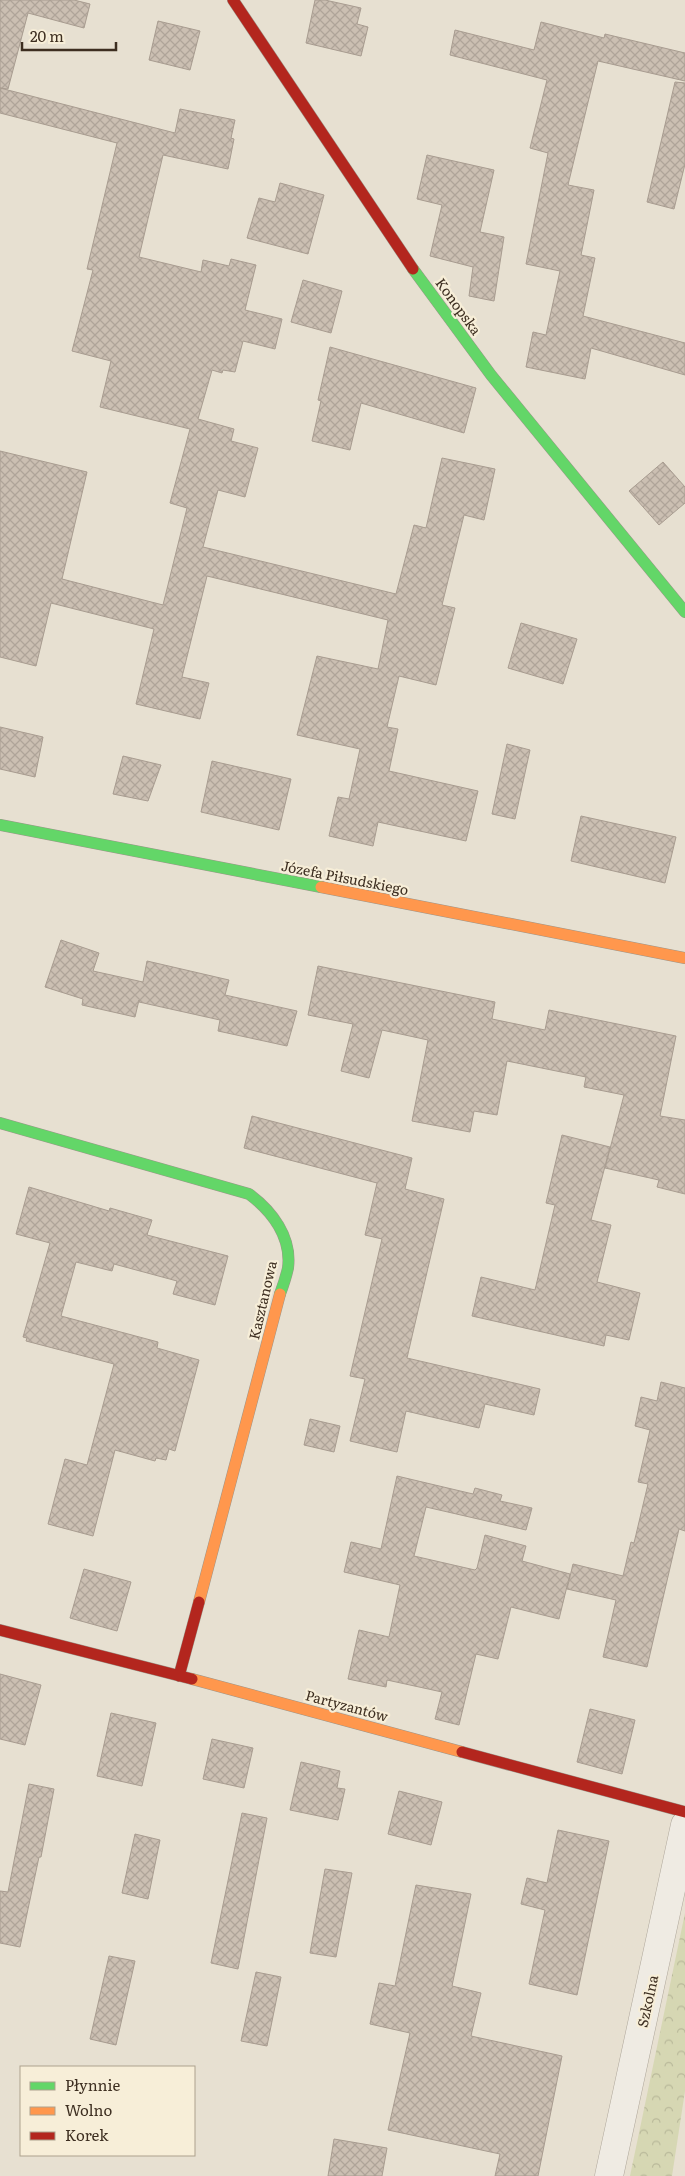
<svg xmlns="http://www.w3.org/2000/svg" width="685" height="2176" viewBox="0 0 685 2176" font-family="Literata,serif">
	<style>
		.forest { fill: url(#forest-crowns) }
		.building { fill: url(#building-cross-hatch); stroke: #a89c90 }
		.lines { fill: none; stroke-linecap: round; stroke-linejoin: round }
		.street-casing { stroke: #ada599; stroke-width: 29 }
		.fast-casing { stroke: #9c958a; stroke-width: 12 }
		.slow-casing { stroke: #9c958a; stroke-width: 12 }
		.jam-casing { stroke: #9c958a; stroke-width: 12 }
		.street { stroke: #efebe3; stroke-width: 28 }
		.fast { stroke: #63d668; stroke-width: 11 }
		.slow { stroke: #ff974d; stroke-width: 11 }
		.jam { stroke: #b3261e; stroke-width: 11 }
		.labels { text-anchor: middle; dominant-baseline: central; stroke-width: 4.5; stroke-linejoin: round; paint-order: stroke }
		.street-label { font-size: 14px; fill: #3d2e20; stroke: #f7eed8 }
	</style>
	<defs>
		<pattern id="forest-crowns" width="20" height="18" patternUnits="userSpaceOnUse" patternTransform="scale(1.25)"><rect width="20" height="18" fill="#d6d7b3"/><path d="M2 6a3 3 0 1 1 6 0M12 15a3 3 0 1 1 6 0" fill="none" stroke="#b9b99a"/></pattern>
		<pattern id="building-cross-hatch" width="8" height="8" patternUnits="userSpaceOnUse" patternTransform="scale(1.25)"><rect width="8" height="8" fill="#cbbfb2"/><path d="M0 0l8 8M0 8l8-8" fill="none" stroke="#afa499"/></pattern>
	</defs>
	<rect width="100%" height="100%" fill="#e7e0d1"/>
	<path class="forest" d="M 685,1913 L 685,2091 L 672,2176 L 630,2176 Z"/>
	<path class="building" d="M 0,0 L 74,0 L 90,4 L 84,28 L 28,13 L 8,89 L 0,88 L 175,133 L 180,109 L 235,120 L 231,138 L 234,139 L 228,169 L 163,155 L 139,257 L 201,272 L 203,260 L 229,266 L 231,259 L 256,265 L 245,310 L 282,319 L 275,349 L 243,341 L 235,372 L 223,370 L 222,373 L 212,370 L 198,419 L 234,429 L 231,441 L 258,448 L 245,497 L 218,490 L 203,547 L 396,594 L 414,525 L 426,528 L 442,458 L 495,469 L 484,520 L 464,515 L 442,605 L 455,608 L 436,685 L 399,676 L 387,727 L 398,729 L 389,771 L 478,791 L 466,841 L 378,822 L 373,846 L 329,836 L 338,797 L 349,799 L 360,749 L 297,735 L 317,656 L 378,669 L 388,620 L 207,576 L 182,677 L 209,683 L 200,719 L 136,704 L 154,629 L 51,603 L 36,666 L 0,657 L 0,451 L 87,472 L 62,579 L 163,605 L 187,508 L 170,503 L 190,429 L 100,407 L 111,361 L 72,351 L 93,270 L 87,269 L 117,143 L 0,113 Z
		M 315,0 L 325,0 L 361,8 L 357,24 L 368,27 L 361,56 L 306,43 Z
		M 158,21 L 200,31 L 190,70 L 149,60 Z
		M 541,22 L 604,38 L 605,34 L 685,53 L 685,81 L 598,61 L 568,185 L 594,190 L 581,255 L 595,258 L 583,316 L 685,343 L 685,375 L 591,348 L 585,379 L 526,367 L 533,332 L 546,335 L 560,271 L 526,264 L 548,153 L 530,148 L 547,80 L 450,55 L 455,30 L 534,50 Z
		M 675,82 L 685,83 L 685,164 L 674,209 L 647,202 Z
		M 427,155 L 494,170 L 480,232 L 504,237 L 494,301 L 469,296 L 473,267 L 430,256 L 442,205 L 417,199 Z
		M 280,183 L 324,195 L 308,254 L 247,238 L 259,198 L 275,202 Z
		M 303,280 L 342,291 L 331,333 L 291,322 Z
		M 330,347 L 476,388 L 464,433 L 361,403 L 350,450 L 312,441 L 321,401 L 318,400 Z
		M 663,462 L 685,487 L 685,503 L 659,525 L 629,491 Z
		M 521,623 L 577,639 L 563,684 L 508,668 Z
		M 0,727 L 43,737 L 35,777 L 0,769 Z
		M 507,744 L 530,750 L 515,819 L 492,814 Z
		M 123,756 L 161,765 L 148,801 L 113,794 Z
		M 212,761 L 291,779 L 279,830 L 201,812 Z
		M 581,816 L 676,837 L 665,883 L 571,861 Z
		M 61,940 L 99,953 L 93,971 L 143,982 L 147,961 L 229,980 L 225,995 L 297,1011 L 287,1046 L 218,1031 L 220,1020 L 139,1002 L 139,1000 L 135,1017 L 82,1005 L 83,999 L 45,987 Z
		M 318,966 L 495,1002 L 492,1019 L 545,1030 L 549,1010 L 676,1036 L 660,1116 L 685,1120 L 685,1194 L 657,1187 L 659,1180 L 605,1168 L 624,1095 L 584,1087 L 586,1077 L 507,1061 L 497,1115 L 474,1111 L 470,1132 L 412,1121 L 428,1040 L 382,1030 L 369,1078 L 341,1071 L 353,1024 L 308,1015 Z
		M 252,1116 L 412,1158 L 405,1189 L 444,1199 L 407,1358 L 540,1389 L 534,1415 L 485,1404 L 479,1428 L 406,1411 L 397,1452 L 350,1441 L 365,1379 L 350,1376 L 382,1239 L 365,1235 L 377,1183 L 244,1148 Z
		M 562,1135 L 610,1147 L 591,1220 L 611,1225 L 597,1282 L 640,1293 L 629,1340 L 606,1335 L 604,1346 L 472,1316 L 481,1277 L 535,1290 L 555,1205 L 546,1203 Z
		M 29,1187 L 109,1211 L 110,1208 L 152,1220 L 147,1235 L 228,1256 L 215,1305 L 173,1294 L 177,1281 L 114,1264 L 112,1271 L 76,1262 L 61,1316 L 158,1342 L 157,1348 L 199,1360 L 175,1451 L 169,1449 L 166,1460 L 156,1458 L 155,1461 L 115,1450 L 93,1536 L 48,1524 L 65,1459 L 87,1465 L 114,1364 L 26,1341 L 27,1338 L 23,1337 L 50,1243 L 16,1234 Z
		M 661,1382 L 685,1388 L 685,1531 L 679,1529 L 647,1667 L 603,1657 L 616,1600 L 567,1589 L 573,1564 L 623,1576 L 631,1542 L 634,1543 L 648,1484 L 638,1482 L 650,1430 L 635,1426 L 641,1397 L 657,1401 Z
		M 310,1419 L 340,1426 L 334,1452 L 304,1445 Z
		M 397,1476 L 473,1494 L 475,1488 L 502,1495 L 500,1501 L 532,1508 L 526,1530 L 426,1507 L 414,1556 L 475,1570 L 477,1568 L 485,1535 L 526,1546 L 522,1561 L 570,1574 L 559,1619 L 511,1607 L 498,1659 L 476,1654 L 459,1725 L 435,1719 L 442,1692 L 387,1680 L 386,1687 L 348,1679 L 359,1630 L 389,1637 L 400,1585 L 344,1572 L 351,1542 L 381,1549 Z
		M 84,1569 L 131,1582 L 117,1631 L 70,1618 Z
		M 0,1674 L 41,1685 L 25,1745 L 0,1739 Z
		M 590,1709 L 635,1720 L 622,1774 L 577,1762 Z
		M 111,1713 L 156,1723 L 142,1786 L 97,1776 Z
		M 212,1739 L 253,1748 L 244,1788 L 203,1779 Z
		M 301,1762 L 340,1771 L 337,1788 L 345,1789 L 338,1820 L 290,1810 Z
		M 29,1784 L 54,1789 L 41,1857 L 39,1857 L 20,1947 L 0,1943 L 0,1891 L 8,1892 Z
		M 399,1791 L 442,1802 L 431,1845 L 388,1834 Z
		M 242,1813 L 267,1818 L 238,1969 L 211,1963 Z
		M 558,1830 L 609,1841 L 577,1995 L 529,1984 L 545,1910 L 521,1904 L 527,1878 L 547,1883 Z
		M 135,1834 L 160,1840 L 148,1899 L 122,1893 Z
		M 325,1869 L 352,1873 L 336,1957 L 310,1953 Z
		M 416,1885 L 471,1894 L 452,1986 L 481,1993 L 471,2036 L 562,2056 L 538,2176 L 495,2176 L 500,2154 L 388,2130 L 410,2033 L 370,2024 L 379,1983 L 395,1986 Z
		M 109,1956 L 135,1961 L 116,2045 L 90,2039 Z
		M 256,1972 L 281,1977 L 267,2046 L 241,2041 Z
		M 334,2139 L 387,2148 L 382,2176 L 328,2176 Z"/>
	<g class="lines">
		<g class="street-casing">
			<path id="street" d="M 609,2176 L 685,1825"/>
		</g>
		<g class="fast-casing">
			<path id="fast" d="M 413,269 L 491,375 L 685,612
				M 0,825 L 321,887
				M 0,1123 L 249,1194 C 272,1211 292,1237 288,1268 C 286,1277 283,1286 280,1294"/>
		</g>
		<g class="slow-casing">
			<path id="slow" d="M 321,887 L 685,958
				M 199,1602 L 280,1294
				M 192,1679 L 462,1752"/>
		</g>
		<g class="jam-casing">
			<path id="jam" d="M 233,0 L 413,269
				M 0,1630 L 192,1679
				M 179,1676 L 199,1602
				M 462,1752 L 685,1812"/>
		</g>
		<use href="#street" class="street"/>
		<use href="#fast" class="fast"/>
		<use href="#slow" class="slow"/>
		<use href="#jam" class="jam"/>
	</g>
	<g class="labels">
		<g class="street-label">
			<text transform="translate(459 306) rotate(54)">Konopska</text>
			<text transform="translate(345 877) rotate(11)">Józefa Piłsudskiego</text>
			<text transform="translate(262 1300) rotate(-77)">Kasztanowa</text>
			<text transform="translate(347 1705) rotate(15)">Partyzantów</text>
			<text transform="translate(647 2001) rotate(-78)">Szkolna</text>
		</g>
	</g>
	<rect x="20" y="2066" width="175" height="90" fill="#f7eed8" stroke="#ada18e"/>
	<rect x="30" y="2082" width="25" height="8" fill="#63d668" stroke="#ada18e"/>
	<text x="65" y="2091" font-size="15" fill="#3d2e20">Płynnie</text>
	<rect x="30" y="2107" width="25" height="8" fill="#ff974d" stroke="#ada18e"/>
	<text x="65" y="2116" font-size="15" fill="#3d2e20">Wolno</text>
	<rect x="30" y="2132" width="25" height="8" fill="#b3261e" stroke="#ada18e"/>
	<text x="65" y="2141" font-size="15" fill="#3d2e20">Korek</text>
	<path d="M22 42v8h94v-8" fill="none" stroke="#3d2e20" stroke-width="2.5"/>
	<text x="30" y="42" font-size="15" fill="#3d2e20" stroke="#f7eed8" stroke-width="4" paint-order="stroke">20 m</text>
</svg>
